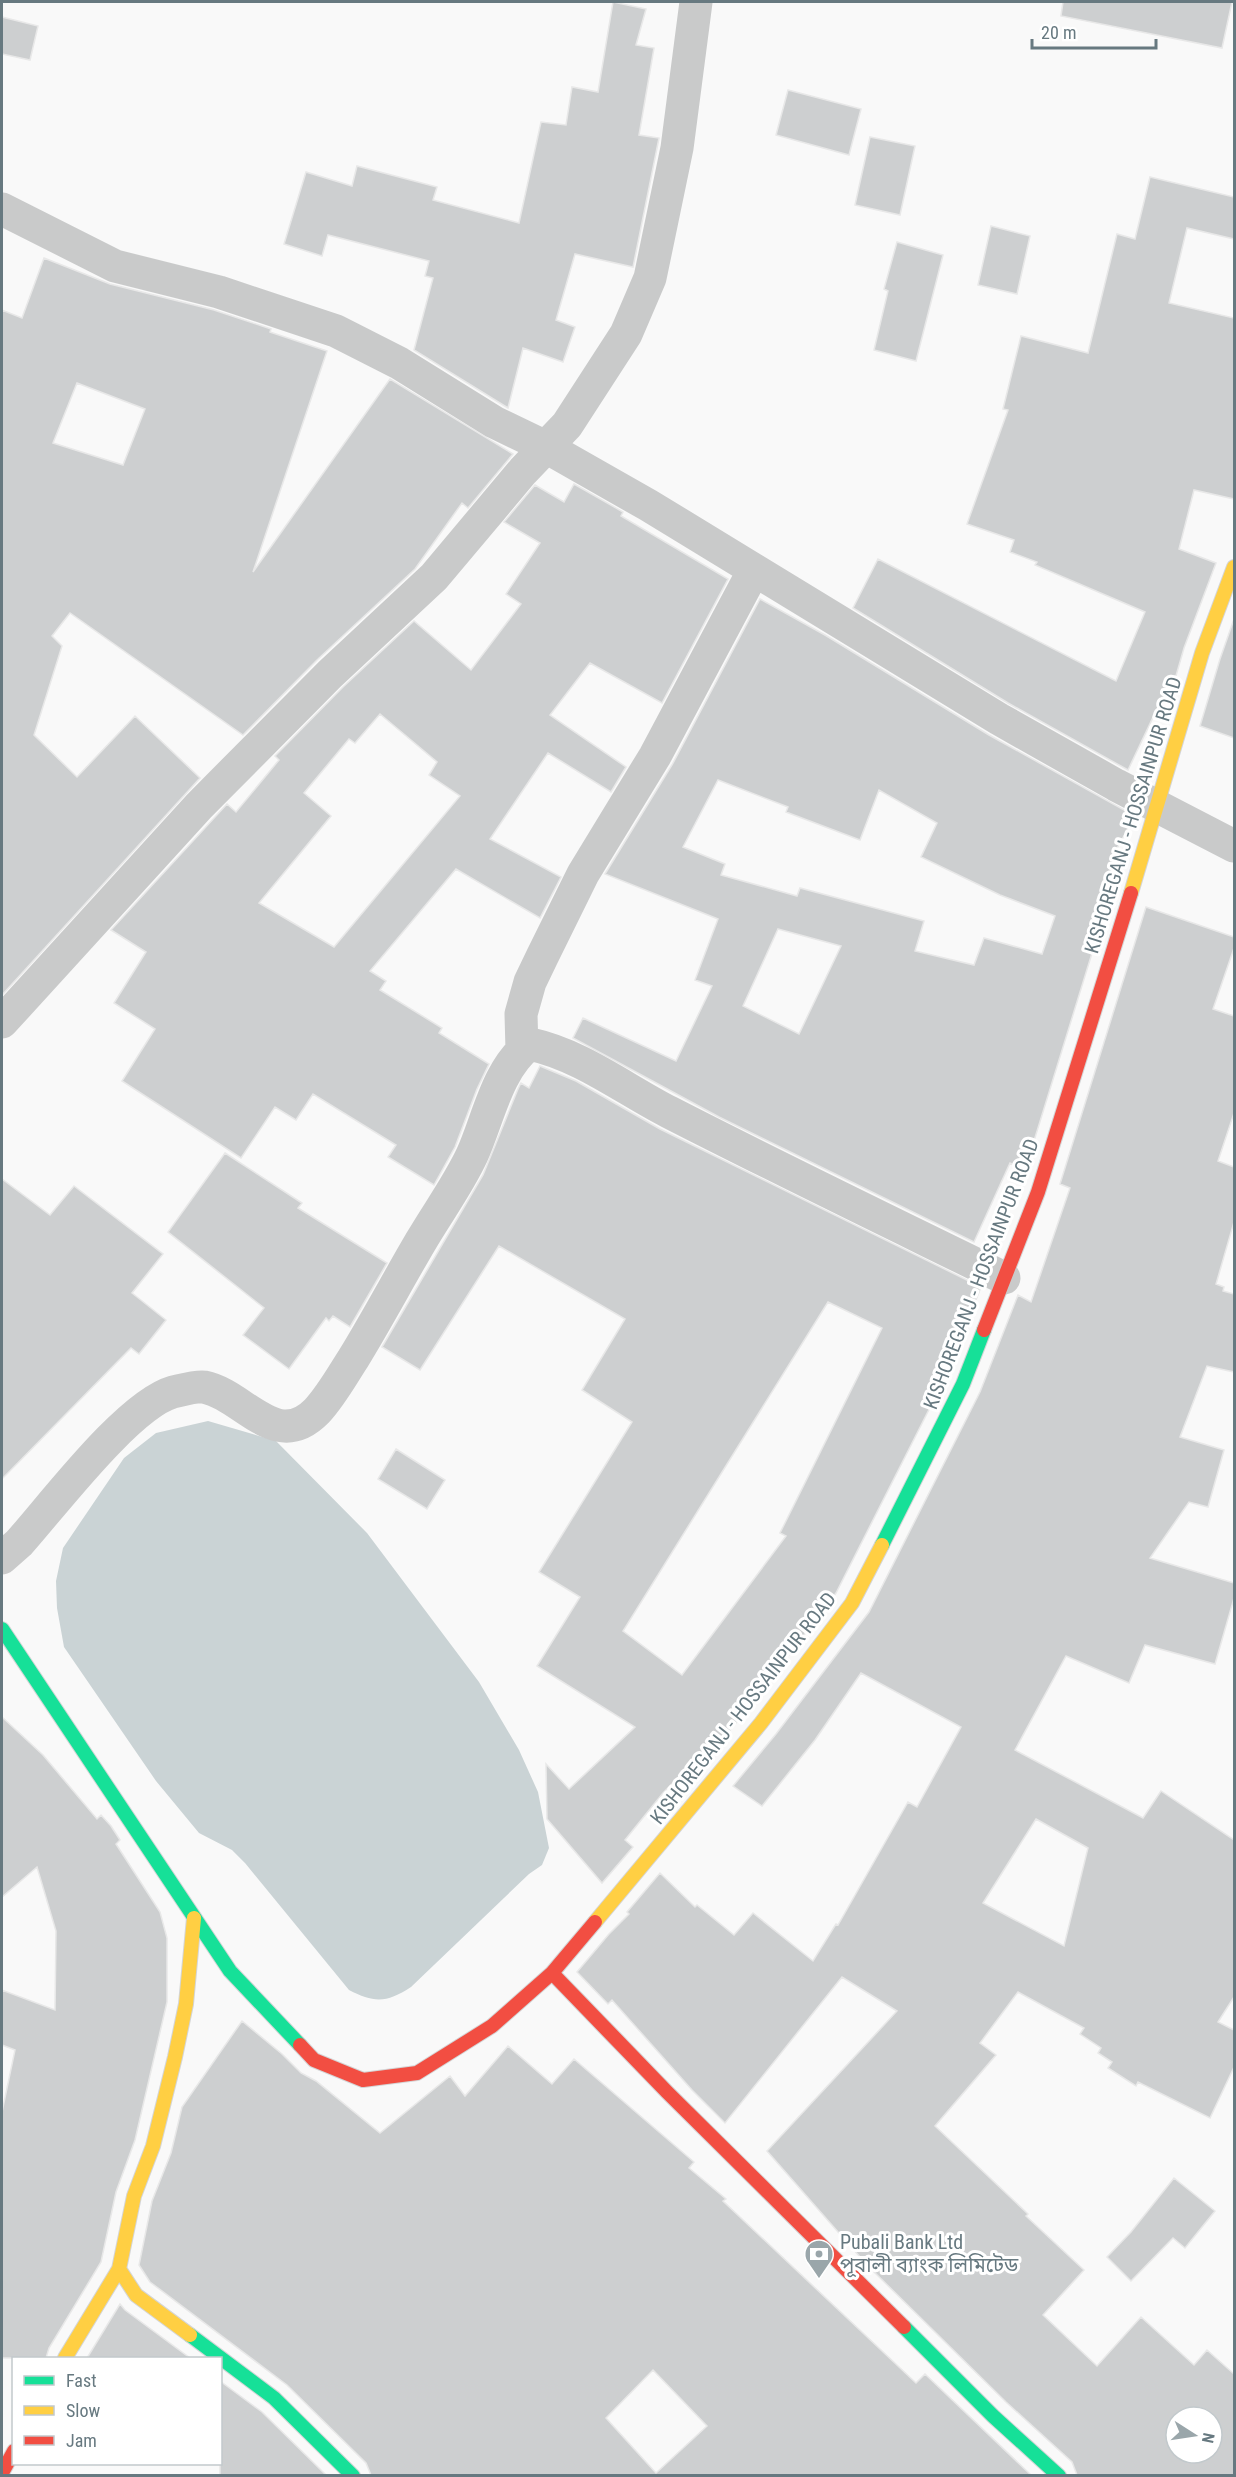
<svg xmlns="http://www.w3.org/2000/svg" width="1236" height="2477" viewBox="0 0 1236 2477" font-family="'Roboto Condensed','Noto Sans Bengali',sans-serif">
	<style>
		.water { fill: #cad3d5 }
		.building { fill: #cdcfd0; stroke: #e8e8e8; stroke-width: 1.5; fill-rule: evenodd }
		.lines { fill: none; stroke-linecap: round; stroke-linejoin: round }
		.fast-casing { stroke: #d4d5d6; stroke-width: 16 }
		.slow-casing { stroke: #d4d5d6; stroke-width: 16 }
		.jam-casing { stroke: #d4d5d6; stroke-width: 16 }
		.street { stroke: #c9caca; stroke-width: 33 }
		.fast { stroke: #16e098; stroke-width: 14 }
		.slow { stroke: #ffcf43; stroke-width: 14 }
		.jam { stroke: #f24e42; stroke-width: 14 }
		.labels { text-anchor: middle; dominant-baseline: central; stroke-width: 6; stroke-linejoin: round; paint-order: stroke }
		.street-label { font-size: 20px; fill: #677980; stroke: #fff }
		.poi-label { font-size: 20px; fill: #677980; stroke: #fff; text-anchor: start }
	</style>
	<rect width="100%" height="100%" fill="#f9f9f9"/>
	<path class="water" d="M 208,1421 L 276,1441 L 367,1533 L 479,1682 L 519,1750 L 538,1792 L 549,1848 L 542,1865 L 529,1874 L 411,1987 C 387,2003 374,2003 349,1990 L 245,1863 L 232,1850 L 199,1833 L 156,1781 L 64,1647 L 57,1608 L 56,1581 L 63,1548 L 124,1458 L 156,1433 Z"/>
	<path class="building" d="M 613,2 L 646,9 L 636,45 L 654,48 L 639,135 L 659,138 L 633,267 L 575,254 L 556,320 L 575,327 L 563,362 L 523,348 L 508,408 L 414,350 L 433,278 L 425,276 L 429,261 L 328,235 L 322,256 L 284,244 L 306,172 L 352,186 L 357,166 L 437,187 L 433,200 L 519,223 L 541,122 L 566,125 L 572,87 L 598,92 Z
		M 1063,2 L 1232,2 L 1222,48 L 1061,16 Z
		M 2,17 L 38,26 L 30,60 L 2,54 Z
		M 788,90 L 861,109 L 849,155 L 776,135 Z
		M 870,137 L 915,146 L 900,215 L 855,205 Z
		M 1150,177 L 1234,197 L 1234,239 L 1187,228 L 1169,303 L 1234,318 L 1234,499 L 1194,490 L 1179,549 L 1216,563 L 1184,648 L 1165,714 L 1156,711 L 1128,770 L 1008,703 L 853,608 L 878,559 L 1116,681 L 1145,612 L 1035,565 L 1037,562 L 1010,552 L 1014,540 L 967,524 L 1008,410 L 1003,409 L 1021,336 L 1088,353 L 1117,234 L 1135,239 Z
		M 991,226 L 1030,236 L 1017,294 L 978,285 Z
		M 897,242 L 943,255 L 916,361 L 874,350 L 888,291 L 884,289 Z
		M 44,258 L 110,284 L 214,310 L 271,329 L 270,332 L 327,351 L 253,572 L 390,379 L 513,454 L 468,508 L 462,503 L 415,569 L 317,660 L 243,735 L 70,613 L 52,636 L 62,646 L 34,735 L 77,777 L 135,716 L 200,778 L 2,995 L 2,310 L 22,318 ZM 77,383 L 145,409 L 123,465 L 53,443 Z
		M 574,484 L 623,512 L 621,516 L 728,579 L 662,703 L 590,663 L 550,715 L 626,767 L 611,792 L 548,753 L 490,839 L 561,877 L 540,918 L 456,869 L 370,971 L 386,981 L 380,990 L 442,1028 L 439,1033 L 489,1064 L 477,1089 L 455,1147 L 434,1185 L 388,1157 L 396,1145 L 313,1094 L 296,1120 L 275,1107 L 241,1158 L 122,1081 L 155,1029 L 114,1003 L 146,952 L 111,930 L 227,804 L 236,812 L 279,760 L 275,756 L 343,687 L 414,621 L 471,670 L 521,604 L 506,594 L 540,543 L 504,522 L 535,485 L 564,502 ZM 380,714 L 437,762 L 429,775 L 460,796 L 334,947 L 259,903 L 331,816 L 304,793 L 349,739 L 355,743 Z
		M 760,599 L 825,635 L 989,735 L 1135,816 L 1115,852 L 1123,856 L 1103,893 L 1110,895 L 1025,1170 L 1010,1163 L 974,1242 L 719,1117 L 573,1038 L 583,1018 L 676,1061 L 712,986 L 695,980 L 718,919 L 605,874 L 672,765 ZM 718,780 L 788,807 L 786,812 L 860,840 L 879,790 L 937,823 L 921,857 L 1000,895 L 1055,916 L 1042,954 L 984,938 L 974,965 L 915,951 L 924,921 L 800,888 L 797,896 L 721,875 L 725,864 L 683,847 ZM 778,929 L 841,946 L 799,1034 L 743,1006 Z
		M 1234,619 L 1234,738 L 1200,726 L 1220,659 Z
		M 1146,907 L 1234,937 L 1234,948 L 1213,1009 L 1234,1016 L 1234,1113 L 1218,1161 L 1234,1167 L 1234,1222 L 1216,1284 L 1224,1287 L 1223,1291 L 1234,1294 L 1234,1372 L 1207,1366 L 1180,1437 L 1224,1450 L 1208,1507 L 1189,1502 L 1150,1558 L 1234,1583 L 1234,1598 L 1215,1664 L 1145,1645 L 1129,1683 L 1066,1656 L 1015,1750 L 1143,1818 L 1161,1791 L 1234,1840 L 1234,1997 L 1218,2022 L 1234,2030 L 1234,2067 L 1210,2118 L 1138,2082 L 1136,2086 L 1108,2068 L 1112,2062 L 1098,2053 L 1101,2048 L 1080,2034 L 1084,2028 L 1018,1992 L 980,2043 L 996,2055 L 935,2126 L 1028,2214 L 1026,2216 L 1084,2270 L 1043,2315 L 1097,2366 L 1141,2317 L 1194,2365 L 1207,2350 L 1234,2374 L 1234,2475 L 1077,2475 L 1072,2462 L 1006,2402 L 867,2265 L 767,2151 L 897,2011 L 842,1977 L 725,2123 L 692,2090 L 612,2000 L 608,2004 L 577,1972 L 609,1934 L 629,1914 L 627,1912 L 660,1873 L 695,1907 L 697,1905 L 734,1935 L 753,1913 L 813,1961 L 836,1924 L 838,1925 L 908,1802 L 917,1807 L 961,1727 L 861,1673 L 815,1740 L 762,1806 L 733,1786 L 776,1734 L 869,1612 L 980,1392 L 1018,1295 L 1031,1302 L 1070,1188 L 1060,1184 ZM 1036,1819 L 1088,1848 L 1064,1946 L 983,1903 ZM 1176,2417 L 1212,2417 L 1212,2453 L 1176,2453 Z
		M 540,1066 L 576,1081 L 660,1129 L 981,1287 L 946,1376 L 836,1593 L 746,1711 L 702,1764 L 696,1760 L 663,1793 L 625,1840 L 633,1847 L 602,1883 L 547,1819 L 546,1764 L 569,1789 L 635,1727 L 537,1666 L 580,1597 L 539,1572 L 632,1422 L 582,1390 L 625,1319 L 499,1246 L 420,1370 L 382,1347 L 483,1175 L 518,1089 L 521,1083 L 529,1088 ZM 828,1302 L 882,1328 L 780,1533 L 786,1536 L 682,1675 L 623,1631 Z
		M 225,1153 L 302,1203 L 298,1208 L 387,1263 L 350,1327 L 333,1316 L 329,1321 L 326,1318 L 289,1369 L 243,1335 L 264,1308 L 168,1232 Z
		M 2,1179 L 50,1215 L 74,1186 L 163,1254 L 132,1293 L 166,1320 L 139,1354 L 131,1348 L 2,1479 Z
		M 396,1449 L 445,1480 L 427,1509 L 378,1479 Z
		M 2,1717 L 43,1755 L 97,1819 L 101,1815 L 111,1826 L 120,1840 L 116,1844 L 160,1912 L 167,1938 L 167,2002 L 135,2140 L 116,2192 L 101,2262 L 49,2348 L 46,2358 L 2,2358 L 2,2112 L 15,2050 L 2,2045 L 2,1990 L 55,2010 L 56,1931 L 37,1867 L 2,1897 Z
		M 242,2021 L 282,2054 L 301,2073 L 316,2081 L 380,2133 L 450,2076 L 465,2096 L 508,2046 L 552,2084 L 574,2059 L 694,2162 L 689,2168 L 726,2199 L 723,2201 L 916,2383 L 925,2374 L 1031,2475 L 371,2475 L 366,2463 L 287,2385 L 150,2282 L 139,2265 L 152,2201 L 171,2153 L 182,2107 ZM 653,2370 L 707,2426 L 656,2473 L 606,2418 Z
		M 1174,2178 L 1215,2211 L 1185,2248 L 1173,2238 L 1131,2281 L 1107,2257 L 1131,2232 Z
		M 120,2304 L 125,2310 L 190,2358 L 87,2358 Z
		M 220,2381 L 262,2412 L 326,2475 L 220,2475 Z"/>
	<g class="lines">
		<g class="fast-casing">
			<path id="fast" d="M 882,1545 L 963,1384 L 984,1330
				M 2,1629 L 230,1971 L 300,2045
				M 904,2327 L 993,2416 L 1059,2476
				M 190,2335 L 274,2398 L 353,2476"/>
		</g>
		<g class="slow-casing">
			<path id="slow" d="M 1131,893 L 1202,653 L 1234,567
				M 595,1922 L 761,1723 L 852,1603 L 882,1545
				M 190,2335 L 136,2295 L 119,2269 L 134,2196 L 153,2146 L 175,2057 L 186,2004 L 194,1918
				M 65,2358 L 119,2269"/>
		</g>
		<g class="jam-casing">
			<path id="jam" d="M 984,1330 L 1038,1192 L 1131,893
				M 552,1973 L 667,2092 L 904,2327
				M 300,2045 L 314,2060 L 363,2080 L 417,2073 L 492,2026 L 552,1973 L 595,1922
				M 2,2473 L 14,2451"/>
		</g>
		<path class="street" d="M 2,209 L 115,266 L 219,292 L 336,331 L 399,363 L 494,422 L 546,447 L 648,505 L 999,719 L 1116,785 L 1234,846
			M 2,1022 L 199,806 L 330,674 L 434,577 L 523,471 L 567,425 L 626,334 L 650,278 L 677,148 L 696,2
			M 522,1050 L 521,1014 L 530,982 L 542,957 L 583,874 L 655,756 L 754,570
			M 2,1558 L 19,1543 C 53,1505 128,1405 173,1392 C 182,1390 196,1386 204,1387 C 244,1395 276,1453 317,1411 C 331,1396 342,1376 353,1359 C 377,1320 398,1280 421,1241 C 438,1212 458,1185 472,1155 C 488,1120 497,1068 530,1044 C 581,1055 624,1089 669,1112 C 780,1169 892,1223 1004,1278"/>
		<use href="#fast" class="fast"/>
		<use href="#slow" class="slow"/>
		<use href="#jam" class="jam"/>
	</g>
	<defs>
		<g id="bank-pin" transform="scale(1.5)"><path d="M0 17L-7.5 6A9.5 9.5 0 1 1 7.5 6Z" fill="#9aa6aa" stroke="#fff"/><path d="M-6-4H6V4H-6ZM0-2.3a2.3 2.3 0 1 0 0 4.6a2.3 2.3 0 1 0 0-4.6Z" fill="#fff"/></g>
	</defs>
	<g fill-rule="evenodd">
		<use href="#bank-pin" x="819" y="2254"/>
	</g>
	<g class="labels">
		<g class="street-label">
			<text transform="translate(1133 815) rotate(-73)">KISHOREGANJ - HOSSAINPUR ROAD</text>
			<text transform="translate(981 1274) rotate(-69)">KISHOREGANJ - HOSSAINPUR ROAD</text>
			<text transform="translate(743 1708) rotate(-52)">KISHOREGANJ - HOSSAINPUR ROAD</text>
		</g>
		<g class="poi-label">
			<text x="840" y="2242">Pubali Bank Ltd<tspan x="840" dy="23">পূবালী ব্যাংক লিমিটেড</tspan></text>
		</g>
	</g>
	<rect width="1236" height="2477" fill="none" stroke="#677980" stroke-width="6"/>
	<rect x="12" y="2357" width="210" height="108" fill="#ffffff" stroke="#c2c9cc" stroke-width="1.5"/>
	<rect x="24" y="2376" width="30" height="9" fill="#16e098" stroke="#c2c9cc" stroke-width="1.5"/>
	<text x="66" y="2387" font-size="18" fill="#677980">Fast</text>
	<rect x="24" y="2406" width="30" height="9" fill="#ffcf43" stroke="#c2c9cc" stroke-width="1.5"/>
	<text x="66" y="2417" font-size="18" fill="#677980">Slow</text>
	<rect x="24" y="2436" width="30" height="9" fill="#f24e42" stroke="#c2c9cc" stroke-width="1.5"/>
	<text x="66" y="2447" font-size="18" fill="#677980">Jam</text>
	<g transform="translate(1194 2435) rotate(102)"><circle r="28" fill="#ffffff" stroke="#c2c9cc" stroke-width="1.5"/>
	<path d="M0-4.5L10 22L0 15L-10 22Z" fill="#9aa6aa"/>
	<text y="-9" font-size="16" font-weight="bold" text-anchor="middle" fill="#677980">N</text>
	</g>
	<path d="M1032 39v9h124v-9" fill="none" stroke="#677980" stroke-width="3"/>
	<text x="1041" y="39" font-size="18" fill="#677980" stroke="#ffffff" stroke-width="4.5" paint-order="stroke">20 m</text>
</svg>
